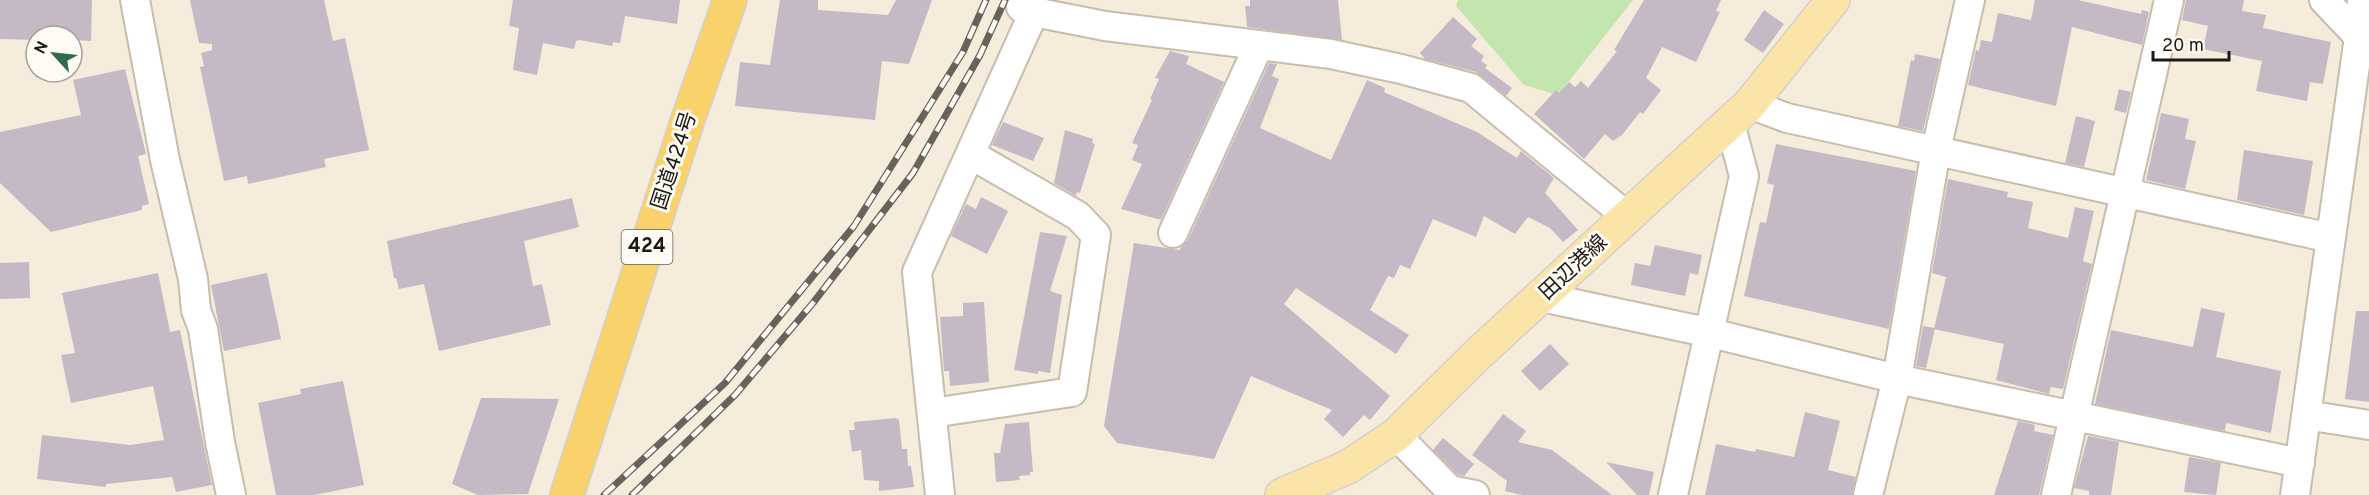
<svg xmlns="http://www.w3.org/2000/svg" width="2369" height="495" viewBox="0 0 2369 495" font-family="Overpass,'Noto Sans JP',sans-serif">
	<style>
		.green { fill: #c3e5ae }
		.building { fill: #c5b9c6 }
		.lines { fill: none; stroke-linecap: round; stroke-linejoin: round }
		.minor-casing { stroke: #c6bdad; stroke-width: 32 }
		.major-casing { stroke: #d2d1d0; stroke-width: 36 }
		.highway-casing { stroke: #d2d1d0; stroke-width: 36 }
		.minor { stroke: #fff; stroke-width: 28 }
		.major { stroke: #fbe4a7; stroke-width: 33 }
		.highway { stroke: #f9d26c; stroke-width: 33 }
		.rail-casing { stroke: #68635a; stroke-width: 7 }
		.rail { stroke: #fefaf4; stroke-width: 4.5; stroke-dasharray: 14; stroke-linecap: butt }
		.labels { text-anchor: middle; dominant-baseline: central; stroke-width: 6; stroke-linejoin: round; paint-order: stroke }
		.shield { fill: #fefaf4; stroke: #605d57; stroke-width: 1.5 }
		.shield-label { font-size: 20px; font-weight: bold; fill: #1d1a14 }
		.street-label { font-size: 21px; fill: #1d1a14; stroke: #fefaf4 }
	</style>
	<rect width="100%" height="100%" fill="#f5ecdc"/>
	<path class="green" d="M 1458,0 L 1633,0 L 1558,95 L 1524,85 L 1456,6 Z"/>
	<path class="building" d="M 0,0 L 92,0 L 91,41 L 72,40 L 72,36 L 36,36 L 36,40 L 0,39 Z
		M 190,0 L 324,0 L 333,41 L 345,38 L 369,150 L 324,159 L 326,167 L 248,184 L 247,176 L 224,181 L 200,67 L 204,66 L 201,53 L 212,50 L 212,44 L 199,43 Z
		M 513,0 L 680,0 L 677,24 L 625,16 L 620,43 L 613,42 L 612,46 L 580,40 L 576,41 L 574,49 L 543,43 L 537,75 L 513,70 L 519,28 L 509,26 Z
		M 780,0 L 818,0 L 818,10 L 888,15 L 896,0 L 932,0 L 909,64 L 882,61 L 875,120 L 735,106 L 740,62 L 770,65 Z
		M 1250,0 L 1338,0 L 1342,40 L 1247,27 L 1245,6 L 1250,6 Z
		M 1644,0 L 1721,0 L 1716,11 L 1720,12 L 1696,62 L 1662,47 L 1646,78 L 1661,90 L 1643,114 L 1640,112 L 1622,135 L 1613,141 L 1605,134 L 1584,159 L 1534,114 L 1556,90 L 1559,93 L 1569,82 L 1575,87 L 1581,81 L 1588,88 L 1617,51 L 1614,50 Z
		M 2035,0 L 2078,0 L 2141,14 L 2142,10 L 2149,12 L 2142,45 L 2072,27 L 2056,106 L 1968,85 L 1976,50 L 1979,51 L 1981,40 L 1992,42 L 1998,13 L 2031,20 Z
		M 2186,0 L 2244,0 L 2242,11 L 2266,15 L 2263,28 L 2331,42 L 2323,84 L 2310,82 L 2307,101 L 2256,91 L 2262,61 L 2203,49 L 2208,26 L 2182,20 Z
		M 1764,10 L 1784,24 L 1763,53 L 1744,40 Z
		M 1453,17 L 1477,39 L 1471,46 L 1484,56 L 1481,61 L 1487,65 L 1485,68 L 1512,88 L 1506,96 L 1476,72 L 1425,59 L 1420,53 Z
		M 1170,51 L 1189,56 L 1186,64 L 1224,82 L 1161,220 L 1121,209 L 1142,164 L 1132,160 L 1138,145 L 1132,143 L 1152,100 L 1150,99 L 1159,79 L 1155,78 Z
		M 1915,54 L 1940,59 L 1923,131 L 1898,126 L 1911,60 L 1914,61 Z
		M 1269,63 L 1277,64 L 1272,76 L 1279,79 L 1260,128 L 1331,160 L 1367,80 L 1385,88 L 1384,92 L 1477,132 L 1517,158 L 1521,151 L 1554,178 L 1545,193 L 1578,230 L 1563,242 L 1550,228 L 1528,217 L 1515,234 L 1484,216 L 1476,237 L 1433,219 L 1410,269 L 1400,265 L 1394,278 L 1388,276 L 1370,310 L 1409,335 L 1396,354 L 1296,288 L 1284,304 L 1390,396 L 1370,420 L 1364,415 L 1343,437 L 1324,419 L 1332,410 L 1251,376 L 1214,459 L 1117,443 L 1104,426 L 1134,243 L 1179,250 L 1188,240 Z
		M 125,69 L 146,154 L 138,156 L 149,204 L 142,206 L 142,210 L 51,232 L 0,183 L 0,132 L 81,115 L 73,80 Z
		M 2119,89 L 2131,92 L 2126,113 L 2114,110 Z
		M 2161,113 L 2189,119 L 2185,139 L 2196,141 L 2185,189 L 2146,180 Z
		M 2076,116 L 2095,121 L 2084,167 L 2065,163 Z
		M 1003,122 L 1044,138 L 1033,161 L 992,145 Z
		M 1065,130 L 1093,139 L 1092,143 L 1095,144 L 1080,193 L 1077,192 L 1076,196 L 1054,183 Z
		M 1776,144 L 1916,171 L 1889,329 L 1744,296 L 1760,222 L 1766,223 L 1774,185 L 1767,183 Z
		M 2244,150 L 2313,161 L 2304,215 L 2237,200 Z
		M 1948,179 L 2008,192 L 2007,197 L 2033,202 L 2028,228 L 2068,238 L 2075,207 L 2094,211 L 2083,261 L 2092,264 L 2063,389 L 2051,387 L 2049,394 L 1996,380 L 2004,344 L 1934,329 L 1946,277 L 1932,273 Z
		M 981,197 L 1008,211 L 987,254 L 951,236 L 966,204 L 976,209 Z
		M 572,198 L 579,227 L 524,241 L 533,286 L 542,284 L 551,325 L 439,351 L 424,284 L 399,289 L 396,278 L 394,278 L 387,241 Z
		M 1040,232 L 1067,236 L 1050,291 L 1062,295 L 1050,373 L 1038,371 L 1038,374 L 1014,370 Z
		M 1655,245 L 1702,255 L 1698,275 L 1690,273 L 1685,296 L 1631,285 L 1635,263 L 1650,266 Z
		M 29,262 L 30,298 L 0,299 L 0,263 Z
		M 158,273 L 170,332 L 180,330 L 212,485 L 176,492 L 172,477 L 106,484 L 106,487 L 37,479 L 42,435 L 130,445 L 164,440 L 153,386 L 71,403 L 61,355 L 75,353 L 62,293 Z
		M 267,273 L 281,339 L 224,351 L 211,285 Z
		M 984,302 L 989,382 L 950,386 L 949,371 L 944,371 L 940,317 L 963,316 L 963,303 Z
		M 2201,308 L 2225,313 L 2216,357 L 2281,371 L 2271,433 L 2226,423 L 2225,431 L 2095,404 L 2111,330 L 2193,347 Z
		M 2356,311 L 2369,311 L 2369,402 L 2345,399 Z
		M 1923,326 L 1935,328 L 1926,368 L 1916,366 Z
		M 1550,344 L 1569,364 L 1540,391 L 1521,371 Z
		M 343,381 L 364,485 L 314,495 L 276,495 L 258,403 L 301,394 L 300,389 Z
		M 481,398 L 559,399 L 528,494 L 478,495 L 452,484 Z
		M 1805,412 L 1840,421 L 1828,470 L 1856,477 L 1852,495 L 1705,495 L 1716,444 L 1755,452 L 1756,449 L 1794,457 Z
		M 1503,414 L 1526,431 L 1518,442 L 1552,450 L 1612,495 L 1522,495 L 1505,491 L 1507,481 L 1472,455 Z
		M 896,418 L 899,420 L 902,449 L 907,449 L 908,466 L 911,466 L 914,487 L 879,491 L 879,481 L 864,480 L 861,450 L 852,452 L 849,430 L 855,430 L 854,422 Z
		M 2018,421 L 2035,425 L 2034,431 L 2053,435 L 2039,495 L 1994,495 Z
		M 1029,422 L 1033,472 L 1030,472 L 1030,475 L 1019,476 L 1020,480 L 996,482 L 994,453 L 1000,453 L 1005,424 Z
		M 2088,436 L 2119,442 L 2111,495 L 2089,495 L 2089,491 L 2074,488 Z
		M 1443,438 L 1474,464 L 1464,476 L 1458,475 L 1433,450 Z
		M 2189,457 L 2221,463 L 2216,495 L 2184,492 Z
		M 1606,462 L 1654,472 L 1649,495 L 1637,495 Z"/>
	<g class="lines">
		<g class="minor-casing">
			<path id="minor" d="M 135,0 L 165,160 L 193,279 L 196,310 L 203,329 L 220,442 L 231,495
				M 2324,0 L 2359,37
				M 1021,7 L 1034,12 L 1105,26 L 1331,54 L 1401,69 L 1471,88 L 1629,218
				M 1750,104 L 1787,118 L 2331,238
				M 1173,233 L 1259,45
				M 1542,297 L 1711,333 L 1897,379 L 2300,463
				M 932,413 L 1072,392 L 1096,235 L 1078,216 L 970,154
				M 2306,415 L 2369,425
				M 1396,435 L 1450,490 L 1475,495
				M 940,495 L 917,272 L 1034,12
				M 1673,495 L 1744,176 L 1730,123
				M 1868,495 L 1897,379 L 1936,150 L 1970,0
				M 2056,495 L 2169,0
				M 2295,495 L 2359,37 L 2362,0"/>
		</g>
		<g class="major-casing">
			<path id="major" d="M 1282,495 L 1348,467 L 1396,435 L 1478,354 L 1750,104 L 1833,0"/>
		</g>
		<g class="highway-casing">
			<path id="highway" d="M 567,495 L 688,119 L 730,0"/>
		</g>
		<use href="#minor" class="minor"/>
		<use href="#major" class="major"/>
		<use href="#highway" class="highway"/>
		<g class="rail-casing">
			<path id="rail" d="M 604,495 L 725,383 L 854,226 L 963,52 L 986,0
				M 632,495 L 735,395 L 813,303 L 913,173 L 980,55 L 1005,0"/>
		</g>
		<use href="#rail" class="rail"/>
	</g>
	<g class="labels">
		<rect class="shield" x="621.5" y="230" width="51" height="34" rx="4.5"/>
		<g class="shield-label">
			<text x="647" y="247">424</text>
		</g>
		<g class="street-label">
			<text transform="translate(675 161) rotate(-72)">国道424号</text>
			<text transform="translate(1574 268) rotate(-43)">田辺港線</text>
		</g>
	</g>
	<g transform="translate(54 54) rotate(297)"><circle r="28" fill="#fefaf4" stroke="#a4a09a" stroke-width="1.5"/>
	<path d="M0-4.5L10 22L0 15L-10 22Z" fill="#326a52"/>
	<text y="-9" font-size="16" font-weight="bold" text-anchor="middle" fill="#1d1a14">N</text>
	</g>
	<path d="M2153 51v9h76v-9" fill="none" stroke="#1d1a14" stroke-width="3"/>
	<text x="2162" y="51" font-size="18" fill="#1d1a14" stroke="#fefaf4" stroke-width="4.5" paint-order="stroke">20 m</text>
</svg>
